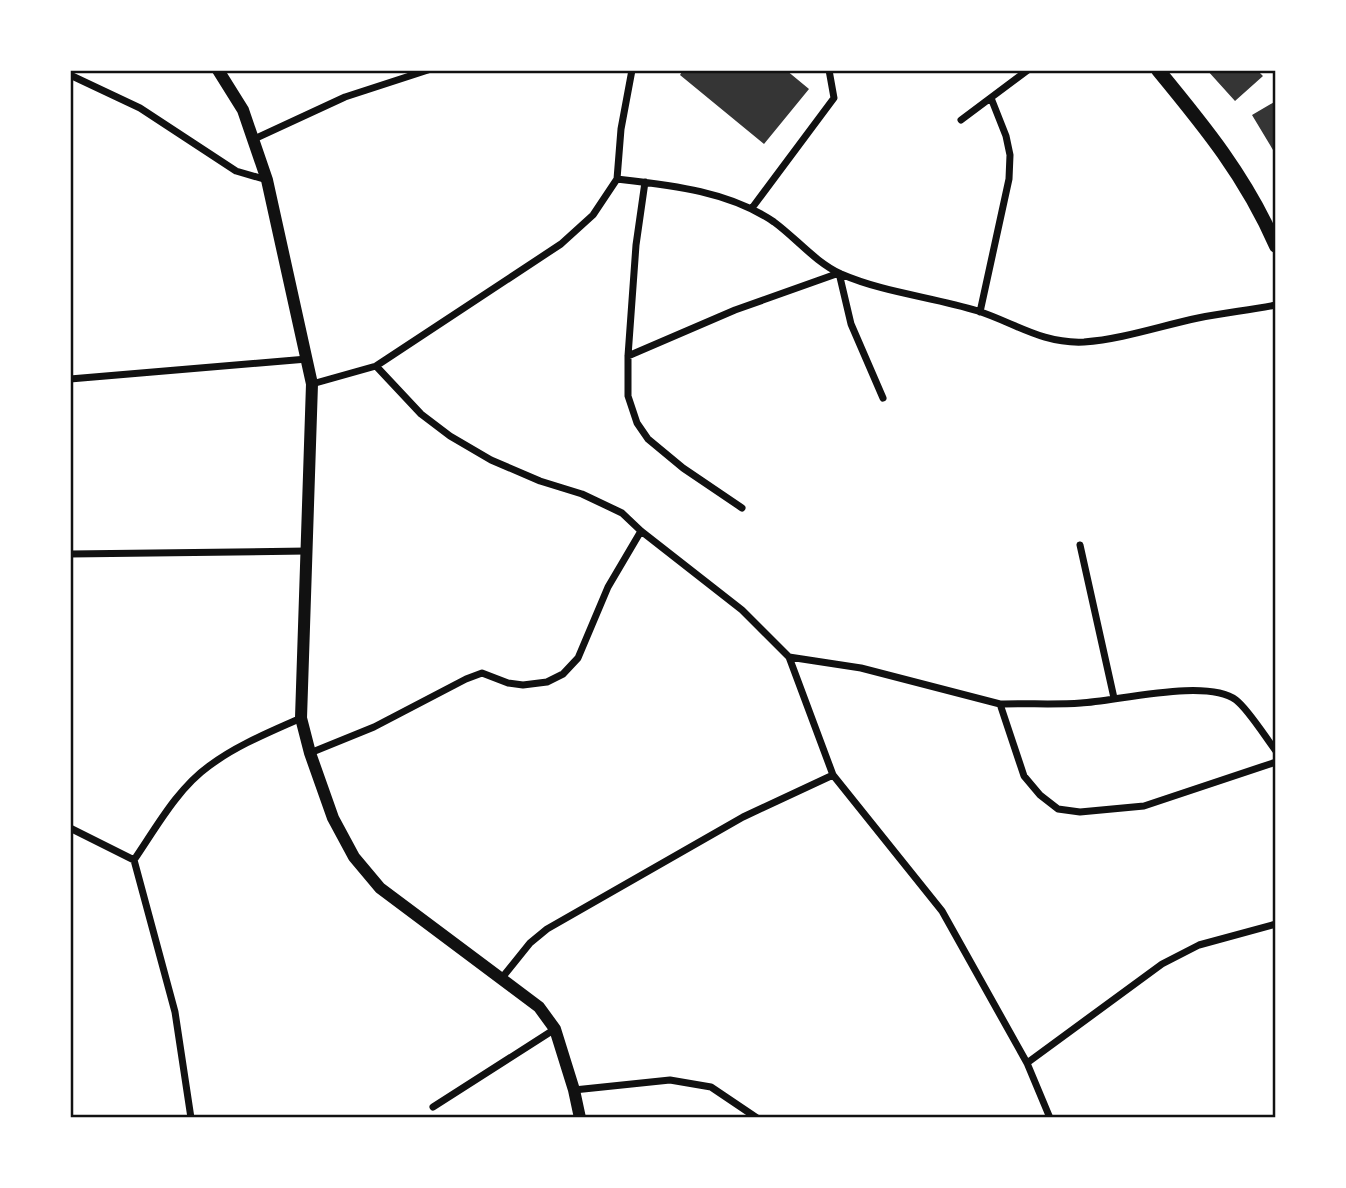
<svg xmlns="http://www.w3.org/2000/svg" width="1346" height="1188" viewBox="0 0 1346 1188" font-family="Helvetica,sans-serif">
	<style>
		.building { fill: #353535 }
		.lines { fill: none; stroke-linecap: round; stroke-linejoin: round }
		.minor { stroke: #111; stroke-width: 7 }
		.tertiary { stroke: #111; stroke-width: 12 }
		.secondary { stroke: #111; stroke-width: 14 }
		.neatline { fill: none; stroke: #111; stroke-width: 2.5 }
	</style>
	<rect width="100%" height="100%" fill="#fff"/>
	<path class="building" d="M 683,70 L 786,70 L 809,89 L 764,144 L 680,75 Z
		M 1207,70 L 1257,70 L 1263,76 L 1235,101 Z
		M 1276,101 L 1276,155 L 1252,115 Z"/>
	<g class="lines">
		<path class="minor" d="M 70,75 L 140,108 L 236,171 L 267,180
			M 961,120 L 1028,70
			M 254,139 L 345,97 L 428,70
			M 617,179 C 670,185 729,191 774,222 C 796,238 815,262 841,274 C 885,293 933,297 978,311 C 1015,323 1042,344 1084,342 C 1123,339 1160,326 1198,318 C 1223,313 1250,310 1276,305
			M 645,182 L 636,245 L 628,356 L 628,396 L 637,423 L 648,439 L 683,468 L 742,508
			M 752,208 L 834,98 L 829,70
			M 980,312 L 1009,179 L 1010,155 L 1006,136 L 991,98
			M 628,356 L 735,310 L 839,273 L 851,324 L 883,398
			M 376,366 L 421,414 L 450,436 L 491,460 L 540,481 L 582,494 L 622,513 L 641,531 L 742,610 L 789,657 L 833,775
			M 70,379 L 307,359
			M 312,384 L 376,366 L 561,244 L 593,215 L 617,179 L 621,129 L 632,70
			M 1080,545 L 1114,698
			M 70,554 L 307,551
			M 789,657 L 861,668 L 1000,704
			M 1276,751 C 1266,738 1248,709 1236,700 C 1207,678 1117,701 1081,703 C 1054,705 1027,703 1000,704 L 1024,776 L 1040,795 L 1058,809 L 1080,812 L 1144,806 L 1276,762
			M 310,753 L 374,727 L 466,679 L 482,673 L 508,683 L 523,685 L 547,682 L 563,674 L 578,658 L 608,587 L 641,531
			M 70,828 L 134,860 L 175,1012 L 191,1118
			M 134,860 C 156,828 177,789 209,766 C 237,745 270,732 301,718
			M 501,979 L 530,943 L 547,929 L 743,817 L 833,775 L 942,911 L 1027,1063 L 1050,1118
			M 1027,1063 L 1162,964 L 1199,945 L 1276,924
			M 574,1090 L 670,1080 L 711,1087 L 757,1118
			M 433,1107 L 555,1029"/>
		<path class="tertiary" d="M 218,70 L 243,110 L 267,180 L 312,384 L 301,718 L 310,753 L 333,818 L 354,857 L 380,888 L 539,1007 L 555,1029 L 574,1090 L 580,1118"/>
		<path class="secondary" d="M 1158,70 C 1205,127 1246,177 1276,246"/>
	</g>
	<rect width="1346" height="1188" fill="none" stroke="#ffffff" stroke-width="144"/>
	<rect x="72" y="72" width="1202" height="1044" class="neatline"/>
</svg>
